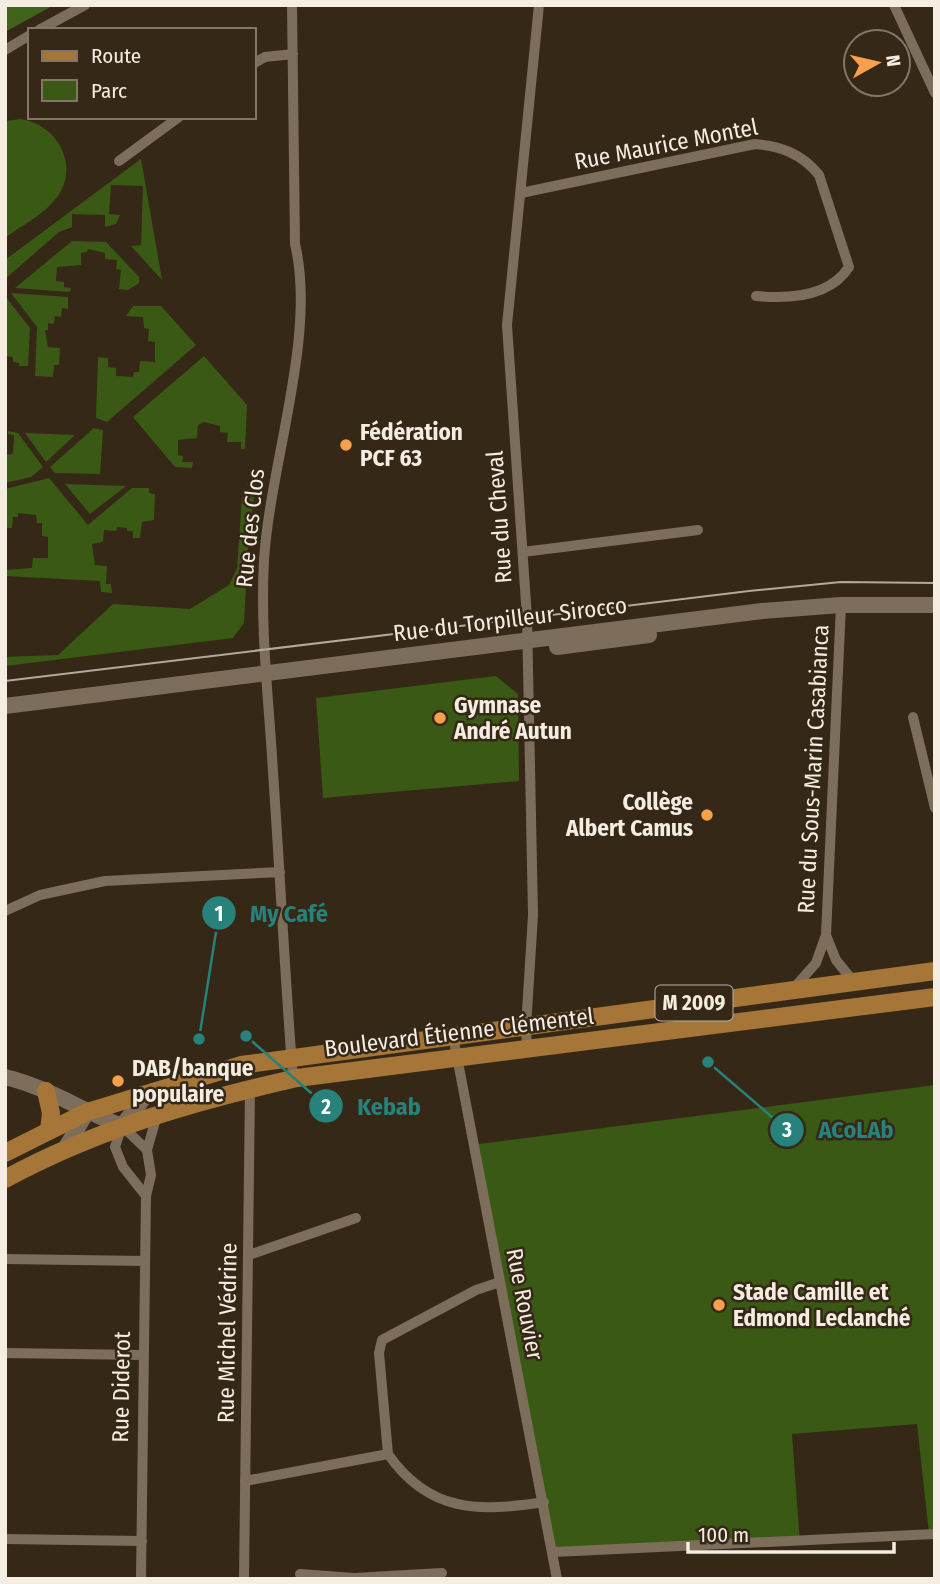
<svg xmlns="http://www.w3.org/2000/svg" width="940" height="1584" viewBox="0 0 940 1584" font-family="'Fira Sans Condensed',sans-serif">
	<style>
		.green { fill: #3a5914 }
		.forest { fill: #41631b }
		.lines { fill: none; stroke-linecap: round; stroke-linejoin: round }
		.street { stroke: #7d6d5b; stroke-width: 10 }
		.secondary { stroke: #7d6d5b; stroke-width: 16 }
		.primary { stroke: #a67538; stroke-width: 18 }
		.tram { stroke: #b2a89c; stroke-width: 2 }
		.poi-dot { fill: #f9a04c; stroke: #352817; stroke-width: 2.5 }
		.labels { text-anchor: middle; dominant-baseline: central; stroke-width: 5; stroke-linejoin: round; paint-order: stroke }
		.shield { fill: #352817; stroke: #bbb1a5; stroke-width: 2 }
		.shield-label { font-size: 21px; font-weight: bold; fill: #f5ece2 }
		.street-label { font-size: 23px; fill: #f5ece2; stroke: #352817 }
		.poi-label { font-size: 23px; font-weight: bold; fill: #f5ece2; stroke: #352817; text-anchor: start }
		.leader { fill: none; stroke: #26827a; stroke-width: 2.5 }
		.callout-dot { fill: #26827a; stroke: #352817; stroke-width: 2.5 }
		.mark-label { font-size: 21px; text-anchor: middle; font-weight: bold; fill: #fff }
		.callout-label { font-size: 24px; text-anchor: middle; font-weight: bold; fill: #26827a; stroke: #352817; stroke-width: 5; stroke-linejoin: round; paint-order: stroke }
	</style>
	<rect width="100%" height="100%" fill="#352817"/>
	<path class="green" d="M 21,119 C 59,125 82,169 54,201 C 41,216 21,226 5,238 L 5,121 Z
		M 141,159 L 162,280 L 131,246 L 141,245 L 143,186 L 111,185 L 109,214 L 120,215 L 116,224 L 105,227 L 105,215 L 72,214 L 72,227 L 59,232 L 5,279 L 5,260 Z
		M 72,241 L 106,242 L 139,277 L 139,283 L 128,290 L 119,289 L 121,270 L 116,269 L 117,260 L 105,259 L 105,253 L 88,249 L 87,252 L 81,253 L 81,265 L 57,267 L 56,281 L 64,282 L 64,287 L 71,288 L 70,292 L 15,288 Z
		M 11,293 L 68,297 L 68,309 L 62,308 L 61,317 L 55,316 L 54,324 L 48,323 L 48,330 L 45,330 L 48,347 L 60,348 L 59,365 L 54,365 L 53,377 L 35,376 L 37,327 Z
		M 5,296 L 30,328 L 28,366 L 19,366 L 19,363 L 13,362 L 13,357 L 6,356 Z
		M 133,306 L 161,306 L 196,345 L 107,422 L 96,418 L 98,357 L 108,358 L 108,367 L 116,368 L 116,376 L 133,377 L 134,372 L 139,372 L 140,361 L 155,362 L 155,342 L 148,341 L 149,329 L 144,328 L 143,317 L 126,316 Z
		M 204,356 L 247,405 L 245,449 L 241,449 L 241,442 L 227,442 L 228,433 L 220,432 L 220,426 L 204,422 L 198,425 L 197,438 L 178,440 L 178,455 L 183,456 L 182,462 L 193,462 L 192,468 L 175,467 L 133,417 Z
		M 94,428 L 103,430 L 100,474 L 55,473 L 50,467 Z
		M 8,431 L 18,433 L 43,467 L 31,477 L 5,483 L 5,455 L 13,454 L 14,435 L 8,434 Z
		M 25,433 L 75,435 L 46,462 Z
		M 258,472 L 249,530 L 244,623 L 233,638 L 5,666 L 5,657 L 58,655 L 113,604 L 190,609 L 229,585 L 237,568 L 242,498 L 250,487 L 247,484 Z
		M 49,478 L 88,525 L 132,488 L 149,488 L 149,493 L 155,494 L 154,520 L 142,522 L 140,538 L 133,538 L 133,531 L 127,531 L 127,528 L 117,527 L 116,531 L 104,530 L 103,542 L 92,544 L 95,565 L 107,566 L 106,584 L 111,584 L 112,593 L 101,592 L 100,581 L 5,576 L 5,570 L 32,568 L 33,558 L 48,558 L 48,537 L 42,536 L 42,523 L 37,523 L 36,515 L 18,513 L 18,517 L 13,517 L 12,528 L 5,528 L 5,489 Z
		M 65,484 L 126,486 L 90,514 Z
		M 496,676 L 518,694 L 519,781 L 323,798 L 316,698 Z
		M 935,1085 L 935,1534 L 929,1534 L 917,1424 L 792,1434 L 800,1543 L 554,1552 L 472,1145 Z"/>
	<path class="forest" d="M 5,5 L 54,5 L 5,32 Z"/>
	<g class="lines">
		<path class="street" d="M 292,5 L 295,244 C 317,335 270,464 264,560 C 260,631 269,701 273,772 C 280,874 285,977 293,1079
			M 894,5 L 935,93
			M 39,30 L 85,5
			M 5,50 L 30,35
			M 254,63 L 265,57 L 293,54
			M 119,161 L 179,117
			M 521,193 L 755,144 C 781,146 802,154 819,175 L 849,267 C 830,297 788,299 756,296
			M 523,552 L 698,530
			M 913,717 L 935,808
			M 5,911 L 40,895 L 105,881 L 280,872
			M 826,935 L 836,960 L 853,981
			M 793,989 L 816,963 L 826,935 L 841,605
			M 453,1036 L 557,1579
			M 527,1048 L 526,1027 L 533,915 L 527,618 L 507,325 L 539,5
			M 146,1196 L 123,1167 L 115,1147 L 122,1126 L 147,1150
			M 249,1255 L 356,1218
			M 5,1259 L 145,1261
			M 5,1353 L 142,1355
			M 388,1454 L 379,1353 L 382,1340 L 476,1290 L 500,1282
			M 245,1481 L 388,1454 C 429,1513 479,1512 544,1502
			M 5,1539 L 142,1541
			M 554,1552 L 935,1534
			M 300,1574 L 354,1578 L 442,1573
			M 141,1579 L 146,1196 L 151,1175 L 147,1150 L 157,1115
			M 244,1579 L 250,1088"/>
		<path class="secondary" d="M 557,647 L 649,635
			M 5,706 L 762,611 L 841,605 L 935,605
			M 5,1077 C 47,1087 82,1111 122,1126 L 146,1095
			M 66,1147 L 87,1112"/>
		<path class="primary" d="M 46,1091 L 51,1113 L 49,1130
			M 5,1153 L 87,1112 L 241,1065 L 935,971
			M 5,1179 C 97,1129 195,1101 297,1078 L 935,997"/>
		<path class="tram" d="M 5,681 L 749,591 L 841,582 L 935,583"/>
	</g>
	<g class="poi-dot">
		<circle cx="346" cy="445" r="7"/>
		<circle cx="440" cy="718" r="7"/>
		<circle cx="707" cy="815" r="7"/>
		<circle cx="118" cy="1081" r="7"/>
		<circle cx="719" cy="1305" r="7"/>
	</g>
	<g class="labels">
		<rect class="shield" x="655.5" y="985.5" width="77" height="35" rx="5"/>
		<g class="shield-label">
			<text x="694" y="1003">M 2009</text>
		</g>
		<g class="street-label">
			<text transform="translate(666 144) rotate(-11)">Rue Maurice Montel</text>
			<text transform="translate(499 517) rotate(-94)">Rue du Cheval</text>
			<text transform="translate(250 528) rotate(-84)">Rue des Clos</text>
			<text transform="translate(510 619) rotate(-7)">Rue du Torpilleur Sirocco</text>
			<text transform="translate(813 769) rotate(-87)">Rue du Sous-Marin Casabianca</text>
			<text transform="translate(459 1032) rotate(-7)">Boulevard Étienne Clémentel</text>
			<text transform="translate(525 1304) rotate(79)">Rue Rouvier</text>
			<text transform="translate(227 1333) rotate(-89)">Rue Michel Védrine</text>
			<text transform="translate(121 1387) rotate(-89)">Rue Diderot</text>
		</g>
		<g class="poi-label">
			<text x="360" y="432">Fédération<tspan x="360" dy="26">PCF 63</tspan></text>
			<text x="454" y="705">Gymnase<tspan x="454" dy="26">André Autun</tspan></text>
			<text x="693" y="802" text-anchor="end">Collège<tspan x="693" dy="26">Albert Camus</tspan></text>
			<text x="132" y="1068">DAB/banque<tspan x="132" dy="26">populaire</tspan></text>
			<text x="733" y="1292">Stade Camille et<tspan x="733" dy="26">Edmond Leclanché</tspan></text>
		</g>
	</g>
	<path class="leader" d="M199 1039L219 913M246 1036L326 1106M708 1062L787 1130"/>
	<g class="callout-dot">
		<circle cx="199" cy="1039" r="7"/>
		<circle cx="246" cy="1036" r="7"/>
		<circle cx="708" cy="1062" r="7"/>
		<circle cx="219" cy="913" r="18"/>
		<circle cx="326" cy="1106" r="18"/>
		<circle cx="787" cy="1130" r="18"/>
	</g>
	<g class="mark-label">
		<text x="219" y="921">1</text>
		<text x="326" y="1114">2</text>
		<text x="787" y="1137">3</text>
	</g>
	<g class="callout-label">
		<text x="289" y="922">My Café</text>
		<text x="389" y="1115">Kebab</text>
		<text x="856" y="1138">ACoLAb</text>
	</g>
	<rect width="940" height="1584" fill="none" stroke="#f5ece2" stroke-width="14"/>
	<rect x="28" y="28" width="228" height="91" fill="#352817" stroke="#827668" stroke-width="2"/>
	<rect x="42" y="51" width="35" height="10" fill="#a67538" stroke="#827668" stroke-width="2"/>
	<text x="91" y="63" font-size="21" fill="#f5ece2">Route</text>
	<rect x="42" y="80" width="35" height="21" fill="#3a5914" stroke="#827668" stroke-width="2"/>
	<text x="91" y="98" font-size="21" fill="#f5ece2">Parc</text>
	<g transform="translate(877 63) rotate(82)"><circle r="33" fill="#352817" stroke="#827668" stroke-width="2"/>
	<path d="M0-5L12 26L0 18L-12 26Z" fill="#f9a04c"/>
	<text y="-10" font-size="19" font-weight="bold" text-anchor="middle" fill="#f5ece2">N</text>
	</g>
	<path d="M688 1542v10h206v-10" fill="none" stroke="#f5ece2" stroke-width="3.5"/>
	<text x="698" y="1542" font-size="21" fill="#f5ece2" stroke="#352817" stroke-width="5" paint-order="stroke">100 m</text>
</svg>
